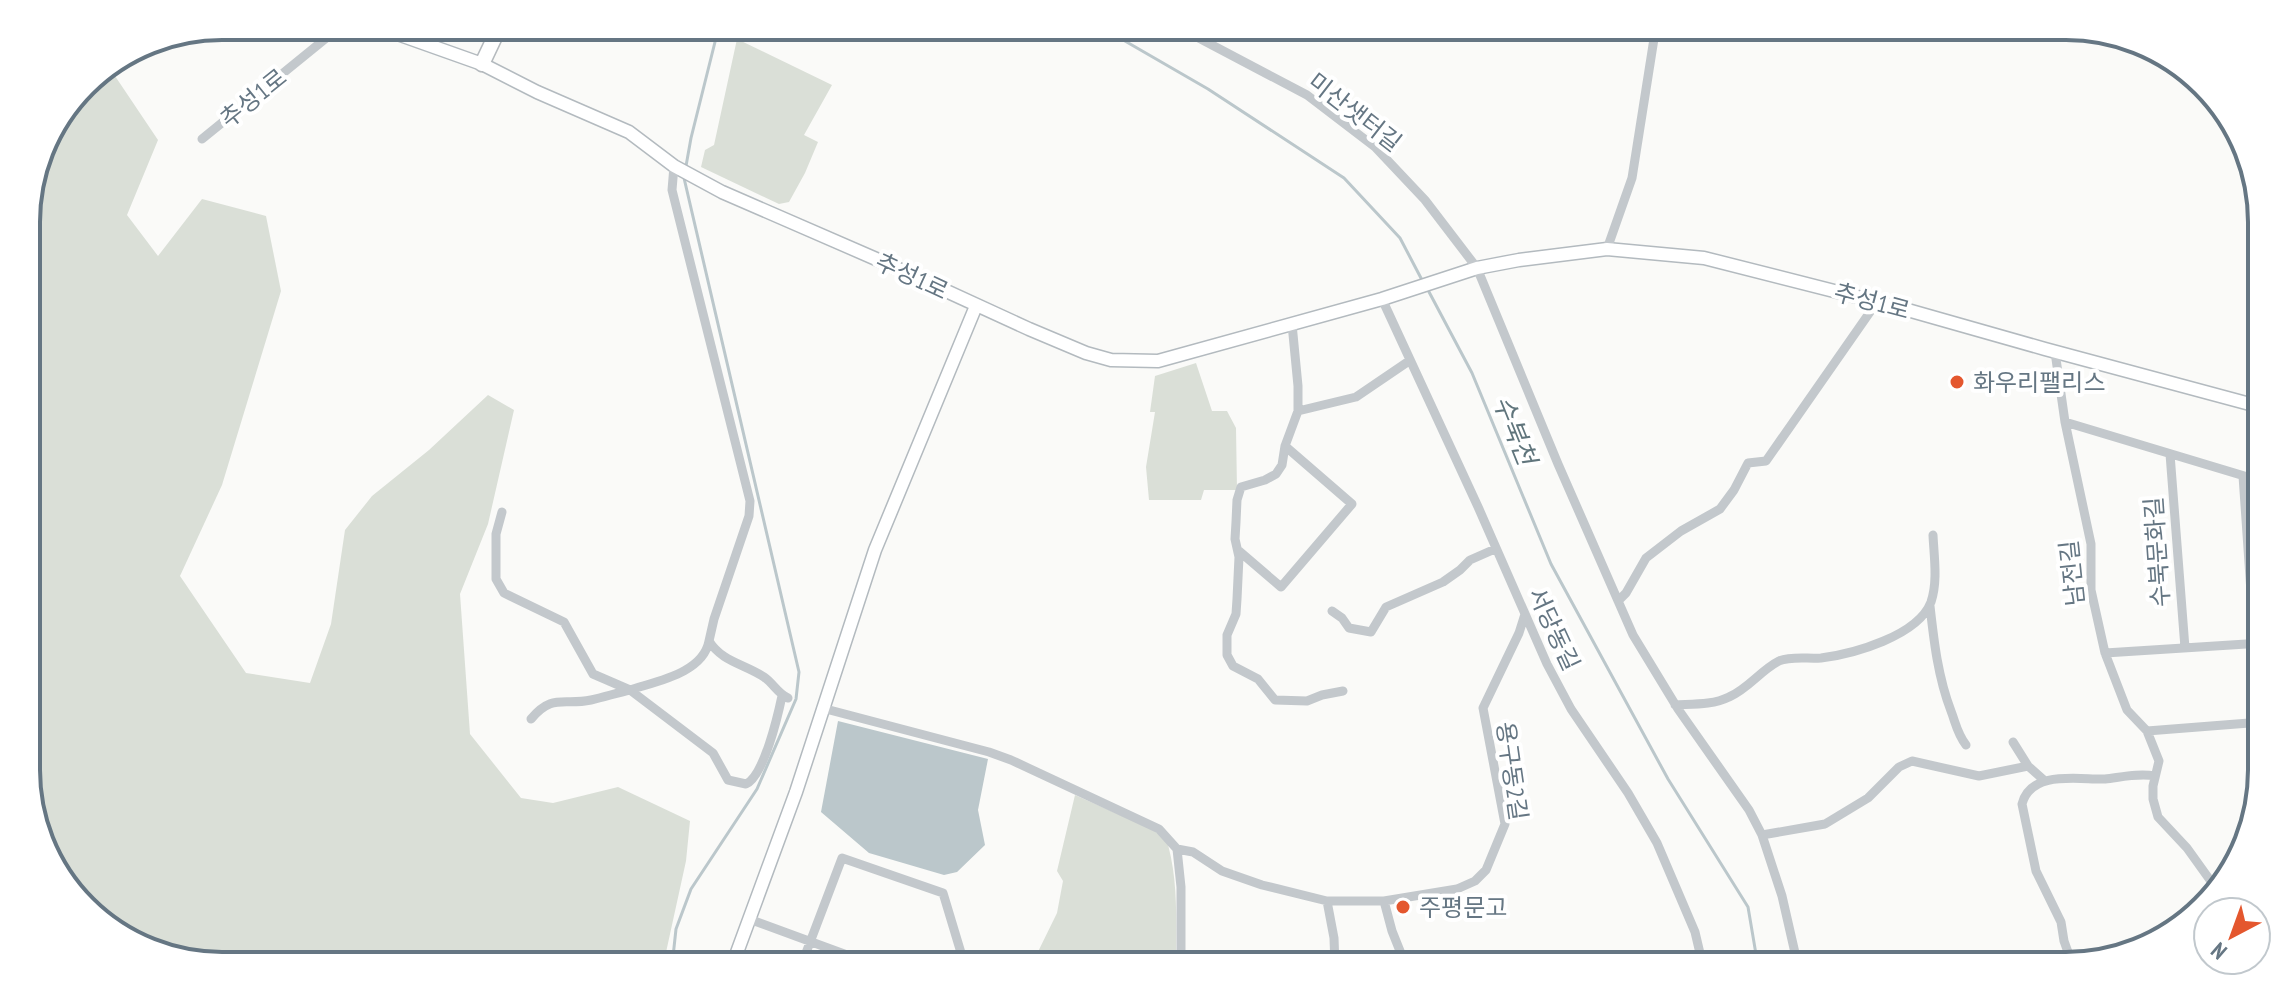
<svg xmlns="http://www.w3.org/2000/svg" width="2288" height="992" viewBox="0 0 2288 992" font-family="'PT Sans Narrow','Noto Sans KR',sans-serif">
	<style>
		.green { fill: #dadfd7 }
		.water { fill: #bbc7cb }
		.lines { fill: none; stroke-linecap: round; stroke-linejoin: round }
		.stream { stroke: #bbc7cb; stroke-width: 3 }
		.secondary-casing { stroke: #b3babf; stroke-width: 15 }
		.primary-casing { stroke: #b5babe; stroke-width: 17 }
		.street { stroke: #c3c8cc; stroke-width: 9 }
		.secondary { stroke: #fff; stroke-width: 12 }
		.primary { stroke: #fff; stroke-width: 14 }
		.poi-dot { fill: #e4572e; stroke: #fff; stroke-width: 3 }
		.labels { text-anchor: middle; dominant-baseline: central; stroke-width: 8; stroke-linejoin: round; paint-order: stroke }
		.street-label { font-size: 24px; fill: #657683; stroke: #fff }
		.poi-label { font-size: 24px; fill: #657683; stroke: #fff; text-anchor: start }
		.water-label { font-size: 26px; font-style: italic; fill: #60757c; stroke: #fff }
		.rim { fill: none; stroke: #657683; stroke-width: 4 }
	</style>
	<rect width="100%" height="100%" fill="#fafaf8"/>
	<path class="green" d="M 737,39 L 832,85 L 804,135 L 818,142 L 805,173 L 789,202 L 779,204 L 701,167 L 705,150 L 714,145 Z
		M 118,59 L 113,73 L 158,140 L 127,215 L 158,256 L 202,199 L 266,216 L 281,291 L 222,485 L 180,576 L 246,673 L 310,683 L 331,624 L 345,530 L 372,496 L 429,450 L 488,395 L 514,410 L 488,524 L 460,594 L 470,734 L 521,798 L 553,803 L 618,787 L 690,821 L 686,861 L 663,966 L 222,966 L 148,951 L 67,890 L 28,796 L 26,209 L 46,136 L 93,75 Z
		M 1196,363 L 1212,411 L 1227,411 L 1236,428 L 1237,490 L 1204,490 L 1201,500 L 1149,500 L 1146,467 L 1155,412 L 1150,412 L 1155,376 Z
		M 1075,795 L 1165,835 C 1179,876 1176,922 1176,966 L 1031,966 L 1057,913 L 1063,881 L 1057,871 Z"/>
	<path class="water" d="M 838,721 L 988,759 L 978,810 L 985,845 L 957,872 L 944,875 L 869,853 L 821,812 Z"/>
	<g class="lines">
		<path class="stream" d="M 1099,26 L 1208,89 L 1344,178 L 1400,238 L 1422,280
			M 686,166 L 691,138 L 719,26
			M 1428,290 L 1472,373 L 1551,564 L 1668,779 L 1748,907 L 1758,966
			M 672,966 L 676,929 L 691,889 L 757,789 L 796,699 L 799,672 L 684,178"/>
		<g class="secondary-casing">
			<path id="secondary" d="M 375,26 L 482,64 L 537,92 L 629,132 L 674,166 L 722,192 L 883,262 L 1029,329 L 1086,353 L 1111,360 L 1158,361 L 1382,299 L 1477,268 L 1519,260 L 1607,249 L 1704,258 L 1897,307 L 2045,349 L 2261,407
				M 732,966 L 796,792 L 875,550 L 976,306"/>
		</g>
		<g class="primary-casing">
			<path id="primary" d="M 482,64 L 500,26"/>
		</g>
		<path class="street" d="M 1176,26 L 1307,95 L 1375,147 L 1425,200 L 1477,268 L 1558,464 L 1633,635 L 1678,709 L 1749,810 L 1762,835 L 1782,896 L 1798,966
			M 202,139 L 341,26
			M 674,166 L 672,190 L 750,501 L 749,516 L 714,619 L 709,641 C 722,662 745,664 764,677 C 773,683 778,694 788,698
			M 1607,249 L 1632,178 L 1656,26
			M 1382,299 L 1479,509 L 1547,664 L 1571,709 L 1628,793 L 1657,843 L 1695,932 L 1703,966
			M 1292,324 L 1298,386 L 1298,411 L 1285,446 L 1282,465 L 1276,474 L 1265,480 L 1241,487 L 1237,500 L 1236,522 L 1235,539 L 1239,557 L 1237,599 L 1236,614 L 1227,635 L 1227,655 L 1233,666 L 1258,679 L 1275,700 L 1307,701 L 1322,695 L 1343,691
			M 2055,352 L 2065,422 L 2091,544 L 2091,590 L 2105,653 L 2127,710 L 2147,731 L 2159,761 L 2153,786 L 2153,799 L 2158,817 L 2187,848 L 2215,887
			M 1298,411 L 1356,397 L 1409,361
			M 2065,422 L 2261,481
			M 2170,454 L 2185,648
			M 2243,476 L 2260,723
			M 502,512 L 496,534 L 496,579 L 504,593 L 564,622 L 593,674 L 630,690 C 657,681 703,673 709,641
			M 1239,551 L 1281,587 L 1352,504 L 1285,446
			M 1618,601 L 1626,593 L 1646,558 L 1681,531 L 1720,509 L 1734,490 L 1748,463 L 1766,461 L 1877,302
			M 1930,606 C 1934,642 1938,677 1951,711 C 1956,724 1957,733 1966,745
			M 1332,611 L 1342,618 L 1349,628 L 1371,632 L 1386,607 L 1443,582 L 1460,570 L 1470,560 L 1495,549
			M 2105,653 L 2262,643
			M 1675,705 C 1693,704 1713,705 1729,697 C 1748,689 1761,670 1779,661 C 1790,656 1808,659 1821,658 C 1853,654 1918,636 1931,602 C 1938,581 1934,557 1933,535
			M 822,708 L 989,752 L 1011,760 L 1159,829 L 1177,849 L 1193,852 L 1222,871 L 1262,885 L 1327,901 L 1384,901 L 1457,889 L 1475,881 L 1486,870 L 1505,824 L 1483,708 L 1519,633 L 1525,614
			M 531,719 C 553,693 563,706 591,700 C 604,697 617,693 630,690 L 713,753 L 728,780 L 746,784 C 764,776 778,715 782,696
			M 2147,731 L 2262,722
			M 2013,742 L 2028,766 L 2045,781
			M 1762,835 L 1825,824 L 1868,798 L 1899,767 L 1912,761 L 1979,776 L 2028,766
			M 1177,849 L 1181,887 L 1181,966
			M 1327,901 L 1334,938 L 1335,966
			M 1384,901 L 1392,931 L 1406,966
			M 749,919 L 877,966
			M 801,966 L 842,858 L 943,893 L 965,966
			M 2073,966 L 2064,941 L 2061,922 L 2036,871 L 2022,804 C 2031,769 2081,780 2105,779 C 2122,777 2139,773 2155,776"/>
		<use href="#secondary" class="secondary"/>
		<use href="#primary" class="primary"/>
	</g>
	<g class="poi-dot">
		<circle cx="1957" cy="382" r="8"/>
		<circle cx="1403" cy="907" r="8"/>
	</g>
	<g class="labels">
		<g class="street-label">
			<text transform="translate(253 98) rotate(-39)">추성1로</text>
			<text transform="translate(1355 112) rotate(38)">미산샛터길</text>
			<text transform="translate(912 276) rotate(25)">추성1로</text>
			<text transform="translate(1872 301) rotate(15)">추성1로</text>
			<text transform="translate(2157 552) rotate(-94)">수북문화길</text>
			<text transform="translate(2072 573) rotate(-96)">남전길</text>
			<text transform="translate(1554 629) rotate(65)">서당동길</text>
			<text transform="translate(1512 771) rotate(82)">용구동2길</text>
		</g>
		<g class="poi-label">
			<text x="1973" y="382">화우리팰리스</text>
			<text x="1419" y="907">주평문고</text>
		</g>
		<g class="water-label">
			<text transform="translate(1515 430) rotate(68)">수북천</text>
		</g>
	</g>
	<path d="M0 0H2288V992H0ZM222 40H2066A182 182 0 0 1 2248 222V770A182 182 0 0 1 2066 952H222A182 182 0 0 1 40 770V222A182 182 0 0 1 222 40Z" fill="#fff" fill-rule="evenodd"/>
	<path class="rim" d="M222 40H2066A182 182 0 0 1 2248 222V770A182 182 0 0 1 2066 952H222A182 182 0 0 1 40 770V222A182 182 0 0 1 222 40Z"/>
	<g transform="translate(2232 936) rotate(221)"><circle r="38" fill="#ffffff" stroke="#c1c8cd" stroke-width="2"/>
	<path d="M0-6L14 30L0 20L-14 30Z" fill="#e4572e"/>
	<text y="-12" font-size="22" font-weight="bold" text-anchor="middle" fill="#657683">N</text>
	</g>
</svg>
